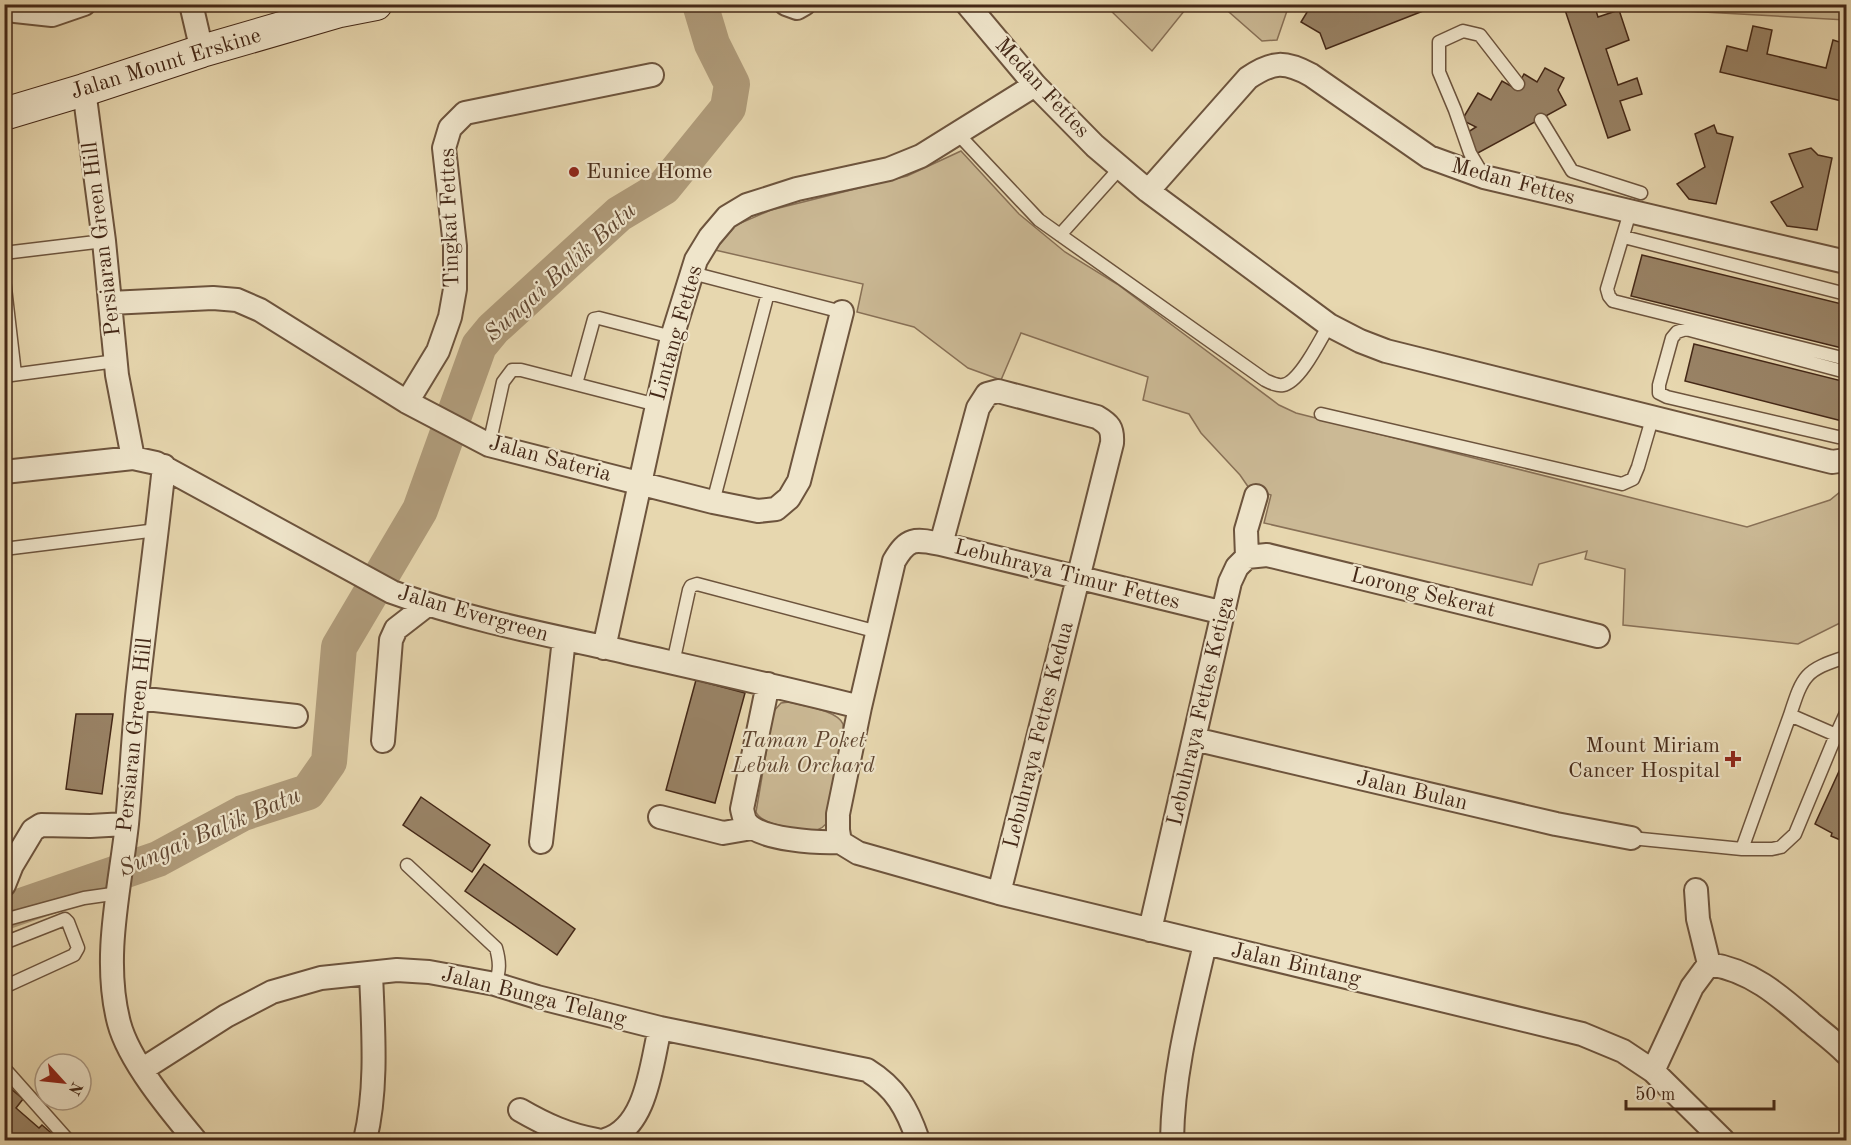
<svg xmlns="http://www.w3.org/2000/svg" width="1851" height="1145" viewBox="0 0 1851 1145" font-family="'Old Standard TT',serif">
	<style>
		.green { fill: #cbb995; stroke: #887056; stroke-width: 1.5 }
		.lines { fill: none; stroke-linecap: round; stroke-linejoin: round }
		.river { stroke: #b09c7b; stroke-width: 36 }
		.building { fill: #998366; stroke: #442817; stroke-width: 1.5 }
		.service-casing { stroke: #6d543d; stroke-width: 15 }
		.minor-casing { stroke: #6d543d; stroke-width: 26 }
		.secondary-casing { stroke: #442817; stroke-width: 34 }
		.service { stroke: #efe5cb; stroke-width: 12 }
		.minor { stroke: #efe5cb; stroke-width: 22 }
		.secondary { stroke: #efe5cb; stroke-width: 32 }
		.poi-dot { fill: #8f2418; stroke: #efe5cb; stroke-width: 2 }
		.labels { text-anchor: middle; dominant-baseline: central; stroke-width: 4.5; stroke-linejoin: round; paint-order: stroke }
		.street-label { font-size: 22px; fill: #442817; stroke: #efe5cb }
		.poi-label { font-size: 22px; fill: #442817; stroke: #efe5cb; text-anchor: start }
		.park-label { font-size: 22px; font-style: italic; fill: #5f4530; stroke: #efe5cb }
		.water-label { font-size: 24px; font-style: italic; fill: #5f4530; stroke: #efe5cb }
	</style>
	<rect width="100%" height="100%" fill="#e7d7af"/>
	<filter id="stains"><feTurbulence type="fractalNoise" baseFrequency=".00333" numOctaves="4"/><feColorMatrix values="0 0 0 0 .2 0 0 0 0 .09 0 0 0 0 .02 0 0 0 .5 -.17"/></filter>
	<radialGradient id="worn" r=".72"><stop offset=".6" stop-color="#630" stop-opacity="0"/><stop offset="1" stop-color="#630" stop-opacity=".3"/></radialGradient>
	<path class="green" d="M 1105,5 L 1189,5 L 1152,51 Z
		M 1221,5 L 1289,5 L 1277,40 L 1262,41 Z
		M 1648,5 L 1846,5 L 1846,20 L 1650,9 Z
		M 961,151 L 1019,214 L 1065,252 L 1117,284 L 1279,405 L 1296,413 L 1747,527 L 1830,500 L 1846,487 L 1846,620 L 1798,644 L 1623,625 L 1625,569 L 1585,559 L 1587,551 L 1539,564 L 1532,585 L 1264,523 L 1271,495 L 1249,488 L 1240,475 L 1201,433 L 1189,414 L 1143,400 L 1148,377 L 1021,333 L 1001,380 L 968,368 L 914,327 L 857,312 L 863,284 L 715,250 L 736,225 L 771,210 L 907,176 Z
		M 789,702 C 803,706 837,710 843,724 C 843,725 844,733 844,734 L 830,818 C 826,826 821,830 812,831 C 797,828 762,826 756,812 L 773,712 L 781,703 Z"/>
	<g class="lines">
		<path class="river" d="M 4,912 L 158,859 L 243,813 L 308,792 L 329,762 L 339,647 L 420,510 L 479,346 L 493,329 L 619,214 L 664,187 L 728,108 L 732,84 L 712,44 L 700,4"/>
	</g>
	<path class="building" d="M 1312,4 L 1319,4 L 1329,10 L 1332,4 L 1441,4 L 1326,49 L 1320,33 L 1301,22 Z
		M 1563,4 L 1594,4 L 1598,17 L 1619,10 L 1629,40 L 1606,49 L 1618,85 L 1637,78 L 1642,94 L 1620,101 L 1630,130 L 1608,138 Z
		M 1753,26 L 1772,30 L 1767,54 L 1826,68 L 1833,40 L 1846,44 L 1846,102 L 1720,72 L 1727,46 L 1747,51 Z
		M 1545,68 L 1564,78 L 1558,90 L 1566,105 L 1476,154 L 1465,134 L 1476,127 L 1462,120 L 1478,93 L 1491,100 L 1502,81 L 1516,89 L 1524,74 L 1537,82 Z
		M 1714,125 L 1717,133 L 1733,137 L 1716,204 L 1689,199 L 1677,184 L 1705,167 L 1695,134 Z
		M 1811,148 L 1818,155 L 1832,158 L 1817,230 L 1787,226 L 1771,202 L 1803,187 L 1789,154 Z
		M 1642,255 L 1846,305 L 1846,349 L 1631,296 Z
		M 1694,344 L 1846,382 L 1846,422 L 1685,381 Z
		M 696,680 L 745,693 L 715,803 L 666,790 Z
		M 76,714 L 113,714 L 102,794 L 66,789 Z
		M 1846,756 L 1846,840 L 1845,842 L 1831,836 L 1832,833 L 1815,824 Z
		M 421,797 L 490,845 L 472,872 L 403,825 Z
		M 484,864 L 575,929 L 557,955 L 465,891 Z
		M 4,1083 L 23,1099 L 16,1108 L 39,1128 L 42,1125 L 57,1138 L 55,1140 L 4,1140 Z"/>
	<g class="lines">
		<g class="service-casing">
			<path id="service" d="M 1541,120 L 1572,171 L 1641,193
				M 958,134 L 1039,220 L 1265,380 C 1271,383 1277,386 1283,385 C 1300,382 1320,340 1329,325
				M 1483,175 L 1470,153 L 1455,110 L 1439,72 L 1439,42 L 1463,31 L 1480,35 L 1518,84
				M 1630,212 L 1607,289 L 1609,296 L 1613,301 L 1846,359
				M 1060,235 L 1120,168
				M 1624,237 L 1846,294
				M 4,253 L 104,241
				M 692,273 L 842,312
				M 4,279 L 15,374
				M 1846,372 L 1686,329 L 1677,332 L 1672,338 L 1659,385 L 1659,393 L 1667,397 L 1838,437 L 1846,436
				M 4,376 L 116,361
				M 576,384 L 594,319 L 599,318 L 672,337
				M 1321,414 L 1622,484 L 1633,479 L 1638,467 L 1652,419
				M 489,445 L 503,382 L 512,370 L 521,370 L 657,405
				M 713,502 L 768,293
				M 4,549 L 157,530
				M 673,663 L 689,590 L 691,586 L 697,584 L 878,632
				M 1790,715 C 1803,675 1805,670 1846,657
				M 1836,735 L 1846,713
				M 1631,838 L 1742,849 L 1772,849 L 1781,847 L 1795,834 L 1836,735 L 1790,715 L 1742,849
				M 407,865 L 496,948 C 500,962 500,971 495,984
				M 4,920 L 84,898 L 119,893
				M 4,943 L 65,919 L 68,922 L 78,948 L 74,955 L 4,987
				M 4,1068 L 68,1140"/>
		</g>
		<g class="minor-casing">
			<path id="minor" d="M 9,4 L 15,11 L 52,15 L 84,4
				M 191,4 L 202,51
				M 786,4 L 797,8 L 804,4
				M 967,4 L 1035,85 L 1095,146 L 1148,191 L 1329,325 L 1360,341 L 1386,351 L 1832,462 L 1846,460
				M 84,90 L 104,241 L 117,375 L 133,458
				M 1148,191 L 1248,78 C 1273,61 1285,61 1311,75 L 1429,157 L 1484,177 L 1846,262
				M 110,303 L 213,298 L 237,300 L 260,310 L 407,402 L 489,445 L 713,502 L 758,511 L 776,509 L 789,498 L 799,481 L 842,312
				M 407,402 L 438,351 L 450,317 L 455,289 L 455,246 L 444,148 L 450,128 L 465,113 L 652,75
				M 164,466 C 156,543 145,620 137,697 C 133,739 131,781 127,824 C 120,888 102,958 119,1023 C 129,1061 170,1110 195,1140
				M 4,472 L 133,458 L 156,463 L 392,592 C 463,618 538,633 612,649 C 695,668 777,686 860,707
				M 941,544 L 978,408 L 987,394 L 998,391 L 1097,417 C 1109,424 1113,428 1112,443 L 999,893
				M 1247,557 L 1267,555 L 1598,636
				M 604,648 L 672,337 L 696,260 L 710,237 L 727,217 L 747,205 L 797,189 L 889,169 L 921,156 L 1035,85
				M 768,684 L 742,809 C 743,813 744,819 746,822 C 759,840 819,843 840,842
				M 137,698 L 296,716
				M 1194,739 L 1556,824 L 1631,838
				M 383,741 L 391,640 L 396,629 L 427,605
				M 660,817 L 723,833 L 752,828
				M 541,842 L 564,639
				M 840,842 L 858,853 L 999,893 L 1582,1034 L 1623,1051 L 1653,1071 L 1723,1140
				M 840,842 L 838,830 L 838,814 L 860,707 L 894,561 C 908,537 915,539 941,544 L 1224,613
				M 4,885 L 12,865 L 33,830 L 41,825 L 90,826 L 126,824
				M 1150,930 L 1230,582 L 1237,567 L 1247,557 L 1246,530 L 1256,496
				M 1709,964 C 1751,970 1780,996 1811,1023 C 1823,1033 1835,1042 1846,1053
				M 143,1069 L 226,1016 L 272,992 L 321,978 L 397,970 L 429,972 L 495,984 L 537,997 L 660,1028 L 867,1070 C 896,1088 907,1108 918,1140
				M 1653,1071 L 1692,987 L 1709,964 L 1698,919 L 1696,890
				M 520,1110 C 546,1125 568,1135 597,1140
				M 365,1140 C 378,1087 373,1028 371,973
				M 605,1140 C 647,1128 651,1065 660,1028
				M 1172,1140 C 1173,1073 1190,1009 1205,944"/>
		</g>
		<g class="secondary-casing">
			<path id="secondary" d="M 4,114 L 84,90 L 202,51 L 340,11 L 376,4"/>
		</g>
		<use href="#service" class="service"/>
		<use href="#minor" class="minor"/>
		<use href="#secondary" class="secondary"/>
	</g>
	<g class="poi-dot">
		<circle cx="574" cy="172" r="6"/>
		<path d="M1730 750h6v6h6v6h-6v6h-6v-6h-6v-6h6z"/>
	</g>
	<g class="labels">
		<g class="street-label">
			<text transform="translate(166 64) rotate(-17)">Jalan Mount Erskine</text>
			<text transform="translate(1042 88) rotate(47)">Medan Fettes</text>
			<text transform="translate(1513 182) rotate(15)">Medan Fettes</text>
			<text transform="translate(450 218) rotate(-92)">Tingkat Fettes</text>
			<text transform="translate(102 239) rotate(-97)">Persiaran Green Hill</text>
			<text transform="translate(677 333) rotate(-74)">Lintang Fettes</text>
			<text transform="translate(550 459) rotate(15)">Jalan Sateria</text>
			<text transform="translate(1067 575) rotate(14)">Lebuhraya Timur Fettes</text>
			<text transform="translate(1423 593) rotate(14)">Lorong Sekerat</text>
			<text transform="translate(473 614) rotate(16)">Jalan Evergreen</text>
			<text transform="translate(1201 711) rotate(-77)">Lebuhraya Fettes Ketiga</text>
			<text transform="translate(135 735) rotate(-84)">Persiaran Green Hill</text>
			<text transform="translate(1039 735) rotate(-76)">Lebuhraya Fettes Kedua</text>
			<text transform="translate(1412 791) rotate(13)">Jalan Bulan</text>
			<text transform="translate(1296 965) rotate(13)">Jalan Bintang</text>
			<text transform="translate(534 997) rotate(14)">Jalan Bunga Telang</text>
		</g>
		<g class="poi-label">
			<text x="586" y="172">Eunice Home</text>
			<text x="1720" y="746" text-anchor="end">Mount Miriam<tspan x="1720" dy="25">Cancer Hospital</tspan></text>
		</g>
		<g class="park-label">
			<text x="803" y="741">Taman Poket<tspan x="803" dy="25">Lebuh Orchard</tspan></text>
		</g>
		<g class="water-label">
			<text transform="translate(561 273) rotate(-42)">Sungai Balik Batu</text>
			<text transform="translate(210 833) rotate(-23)">Sungai Balik Batu</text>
		</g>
	</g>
	<rect width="1851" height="1145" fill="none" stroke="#e7d7af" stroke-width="24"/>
	<rect x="6" y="6" width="1839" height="1133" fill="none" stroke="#442817" stroke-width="3"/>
	<rect x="12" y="12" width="1827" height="1121" fill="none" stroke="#442817" stroke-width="1.5"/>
	<g transform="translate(63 1082) rotate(117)"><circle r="28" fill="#efe5cb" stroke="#ab9983" stroke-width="1.5"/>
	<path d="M0-4.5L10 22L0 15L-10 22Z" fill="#8f2418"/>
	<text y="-9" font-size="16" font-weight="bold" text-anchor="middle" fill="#442817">N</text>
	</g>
	<path d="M1626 1100v9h148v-9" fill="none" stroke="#442817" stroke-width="3"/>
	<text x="1635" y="1100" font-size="18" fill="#442817" stroke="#efe5cb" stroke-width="4.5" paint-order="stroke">50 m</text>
	<rect width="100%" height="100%" filter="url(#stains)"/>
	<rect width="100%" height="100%" fill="url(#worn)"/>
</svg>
